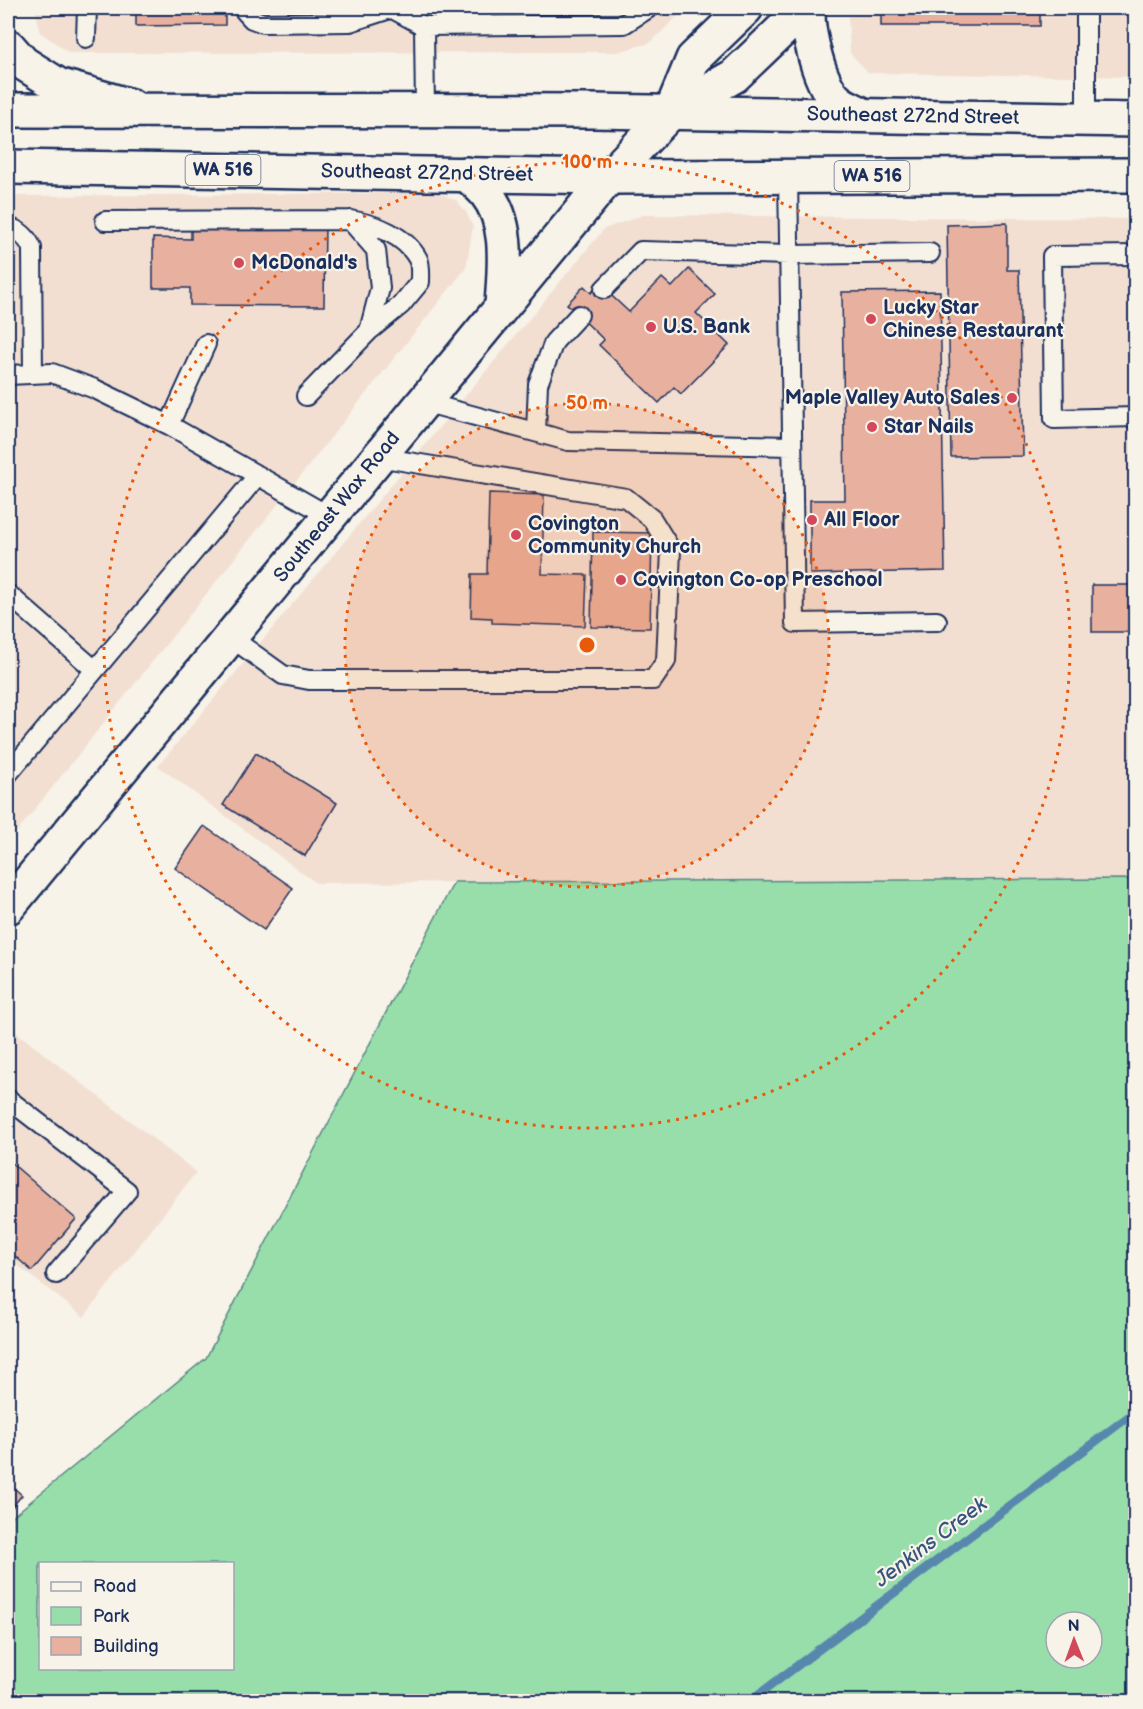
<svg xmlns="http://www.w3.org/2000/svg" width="1143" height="1709" viewBox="0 0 1143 1709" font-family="'Balsamiq Sans',sans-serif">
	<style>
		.built { fill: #f2dfd2 }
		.green { fill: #98deaa; stroke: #5a8684; stroke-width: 1.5; fill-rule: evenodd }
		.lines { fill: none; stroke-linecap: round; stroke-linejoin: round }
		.stream { stroke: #5987ae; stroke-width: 9 }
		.building { fill: #e8b19f; stroke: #1b2f5e; stroke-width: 1.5 }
		.service-casing { stroke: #1b2f5e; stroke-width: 22 }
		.minor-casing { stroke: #1b2f5e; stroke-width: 38 }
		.tertiary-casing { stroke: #1b2f5e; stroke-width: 38 }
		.primary-casing { stroke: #1b2f5e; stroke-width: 38 }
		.service { stroke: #f7f3e8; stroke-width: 18 }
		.minor { stroke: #f7f3e8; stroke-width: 33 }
		.tertiary { stroke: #f7f3e8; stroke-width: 33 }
		.primary { stroke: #f7f3e8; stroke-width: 33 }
		.ring { fill: none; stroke: #e8590c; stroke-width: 3; stroke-dasharray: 3 6 }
		.poi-dot { fill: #d1495b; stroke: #f7f3e8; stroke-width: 2 }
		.labels { text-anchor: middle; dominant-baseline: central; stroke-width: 4.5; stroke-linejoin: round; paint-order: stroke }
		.shield { fill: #f7f3e8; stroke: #5d6a87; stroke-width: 1.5 }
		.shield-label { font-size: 18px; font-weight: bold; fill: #1b2f5e }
		.street-label { font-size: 20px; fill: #1b2f5e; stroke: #f7f3e8 }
		.poi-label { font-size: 20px; font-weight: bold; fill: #1b2f5e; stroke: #f7f3e8; text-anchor: start }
		.water-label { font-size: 21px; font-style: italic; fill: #35547f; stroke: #f7f3e8 }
		.centre { fill: #e8590c; stroke: #f7f3e8; stroke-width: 3 }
		.ring-label { font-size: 18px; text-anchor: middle; font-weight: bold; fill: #e8590c; stroke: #f7f3e8; stroke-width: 4.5; stroke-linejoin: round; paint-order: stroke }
	</style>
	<rect width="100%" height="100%" fill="#f7f3e8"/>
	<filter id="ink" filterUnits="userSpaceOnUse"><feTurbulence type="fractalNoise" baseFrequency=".0167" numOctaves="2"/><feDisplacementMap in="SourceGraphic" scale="12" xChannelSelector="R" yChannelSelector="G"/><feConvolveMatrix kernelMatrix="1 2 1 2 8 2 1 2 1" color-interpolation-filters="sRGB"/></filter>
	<g filter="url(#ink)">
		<path class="built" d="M 35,8 L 686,8 L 650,43 L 616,52 L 69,53 L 40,32 Z
			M 852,8 L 1135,8 L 1135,77 L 869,73 L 850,53 L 848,16 Z
			M 427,193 L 444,195 L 457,201 L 466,212 L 473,227 L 466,268 L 8,843 L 8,196 Z
			M 643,215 L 1135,219 L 1135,879 L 316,883 L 158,766 L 604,229 Z
			M 8,1026 L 196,1172 L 84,1317 L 8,1258 Z"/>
		<path class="green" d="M 1135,879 L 1135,1701 L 8,1701 L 8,1520 L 206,1358 L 454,882 ZM 40,1564 L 232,1564 L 232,1668 L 40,1668 ZM 1056,1622 L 1092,1622 L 1092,1658 L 1056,1658 Z"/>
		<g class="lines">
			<path class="stream" d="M 749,1702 L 1136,1411"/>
		</g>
		<path class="building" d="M 136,8 L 225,8 L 225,25 L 136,26 Z
			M 290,8 L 309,8 L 309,10 L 290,11 Z
			M 881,8 L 1040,8 L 1040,26 L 881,26 Z
			M 1007,223 L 1007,270 L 1019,270 L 1023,456 L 951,457 L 947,225 Z
			M 325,224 L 324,306 L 190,305 L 190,288 L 153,288 L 153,238 L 191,239 L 191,229 Z
			M 8,249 L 14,249 L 14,280 L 8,280 Z
			M 689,269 L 715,294 L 696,313 L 729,345 L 681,394 L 674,387 L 659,403 L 599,345 L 604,340 L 567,304 L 584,286 L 591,293 L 599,284 L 629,312 L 662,278 L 672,287 Z
			M 940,291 L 945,571 L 810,574 L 810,500 L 845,500 L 842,292 Z
			M 489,493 L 544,495 L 542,574 L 587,575 L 585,626 L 492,623 L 492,618 L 471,617 L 472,574 L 487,574 Z
			M 593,532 L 652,533 L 650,628 L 591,627 Z
			M 1092,585 L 1136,585 L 1136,632 L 1092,632 Z
			M 256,753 L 337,803 L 305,856 L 223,805 Z
			M 204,826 L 293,888 L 264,930 L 175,868 Z
			M 8,1160 L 76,1219 L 32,1271 L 8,1250 Z
			M 8,1483 L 22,1495 L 8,1512 Z"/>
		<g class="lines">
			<g class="service-casing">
				<path id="service" d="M 242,8 L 252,19 L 263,23 L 350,22 L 393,8
					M 391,8 L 424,26 L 624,24 L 649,8
					M 446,20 L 487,8
					M 424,26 L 425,111
					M 86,38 L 87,8
					M 1086,119 L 1086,8
					M 788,176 L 795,623 L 937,621
					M 350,220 L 376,250 L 380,288 L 369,331
					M 105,221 L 350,220 C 375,224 405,235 418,259 C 421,265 420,275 420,282 L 401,305 L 369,331 L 306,396
					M 8,227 C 19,230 27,237 32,248 L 33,374
					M 1136,255 L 1052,256 L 1054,419 L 1136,417
					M 604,289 L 641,251 L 789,255 L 930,253
					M 8,375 L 52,373 L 95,389 L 169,425 L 329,516
					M 423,402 L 568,441 L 792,446
					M 169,425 L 206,344
					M 536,432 L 538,384 L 554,342 L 579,315
					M 8,594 L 95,670
					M 230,637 L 283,675 L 309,680 L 653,680 L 666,661 L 671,550 L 652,519 L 626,498 L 378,457
					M 8,774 L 258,475
					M 8,1099 L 127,1191 L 56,1274"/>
			</g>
			<g class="minor-casing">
				<path id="minor" d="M 8,46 L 23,63 L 58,85 L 131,106"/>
			</g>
			<g class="tertiary-casing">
				<path id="tertiary" d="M 808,8 C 807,30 819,87 838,101 C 845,107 855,110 863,115
					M 671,112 L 693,59 L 746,8
					M 466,174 C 473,180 480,186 486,193 C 511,224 504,270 502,306
					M 8,907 L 609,177 L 671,112 L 734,76 L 805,8"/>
			</g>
			<g class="primary-casing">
				<path id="primary" d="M 8,110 L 592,111 L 1136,120
					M 8,167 L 609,177 L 1136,175"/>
			</g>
			<use href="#service" class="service"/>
			<use href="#minor" class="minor"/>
			<use href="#tertiary" class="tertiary"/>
			<use href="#primary" class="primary"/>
		</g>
	</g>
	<circle cx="587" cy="645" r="242" fill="#e8590c" fill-opacity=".12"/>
	<g class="ring">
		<circle cx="587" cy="645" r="242"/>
		<circle cx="587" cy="645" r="483"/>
	</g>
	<g class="poi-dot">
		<circle cx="239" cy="263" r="6"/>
		<circle cx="871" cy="319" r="6"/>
		<circle cx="651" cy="327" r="6"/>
		<circle cx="1012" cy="398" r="6"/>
		<circle cx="872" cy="427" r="6"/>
		<circle cx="812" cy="520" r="6"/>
		<circle cx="516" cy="535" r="6"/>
		<circle cx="621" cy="580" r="6"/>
	</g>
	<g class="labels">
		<g class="shield">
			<rect x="185.5" y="155" width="75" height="30" rx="4.5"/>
			<rect x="834.5" y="161" width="75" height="30" rx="4.5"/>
		</g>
		<g class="shield-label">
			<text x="223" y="170">WA 516</text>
			<text x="872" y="176">WA 516</text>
		</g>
		<g class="street-label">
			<text transform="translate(913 116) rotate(1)">Southeast 272nd Street</text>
			<text transform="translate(427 173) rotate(1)">Southeast 272nd Street</text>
			<text transform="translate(337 507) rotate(-51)">Southeast Wax Road</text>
		</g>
		<g class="poi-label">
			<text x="251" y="263">McDonald's</text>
			<text x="883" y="308">Lucky Star<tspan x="883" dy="23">Chinese Restaurant</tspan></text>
			<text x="663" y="327">U.S. Bank</text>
			<text x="1000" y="398" text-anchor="end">Maple Valley Auto Sales</text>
			<text x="884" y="427">Star Nails</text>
			<text x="824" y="520">All Floor</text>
			<text x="528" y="524">Covington<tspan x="528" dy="23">Community Church</tspan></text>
			<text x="633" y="580">Covington Co-op Preschool</text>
		</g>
		<g class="water-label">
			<text transform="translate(931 1542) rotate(-37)">Jenkins Creek</text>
		</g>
	</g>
	<circle cx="587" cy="645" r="9" class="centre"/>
	<g class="ring-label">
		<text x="587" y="168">100 m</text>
		<text x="587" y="409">50 m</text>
	</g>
	<rect width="1143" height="1709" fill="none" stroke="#f7f3e8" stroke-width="30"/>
	<rect x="15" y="15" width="1113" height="1679" fill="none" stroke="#1b2f5e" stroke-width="2" filter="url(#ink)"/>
	<rect x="39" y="1562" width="195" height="108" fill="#f7f3e8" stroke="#9fa5b1" stroke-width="1.5"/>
	<rect x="51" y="1582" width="30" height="9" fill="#f7f3e8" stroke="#9fa5b1" stroke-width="1.5"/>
	<text x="93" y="1592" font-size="18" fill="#1b2f5e">Road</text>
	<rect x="51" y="1607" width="30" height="18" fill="#98deaa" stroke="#9fa5b1" stroke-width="1.5"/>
	<text x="93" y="1622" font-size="18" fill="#1b2f5e">Park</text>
	<rect x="51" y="1637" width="30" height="18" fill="#e8b19f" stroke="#9fa5b1" stroke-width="1.5"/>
	<text x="93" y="1652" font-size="18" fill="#1b2f5e">Building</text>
	<g transform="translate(1074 1640) rotate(359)"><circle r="28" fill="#f7f3e8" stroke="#9fa5b1" stroke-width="1.5"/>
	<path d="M0-4.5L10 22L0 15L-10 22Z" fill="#d1495b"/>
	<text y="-9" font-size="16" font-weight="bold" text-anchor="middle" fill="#1b2f5e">N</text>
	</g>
</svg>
